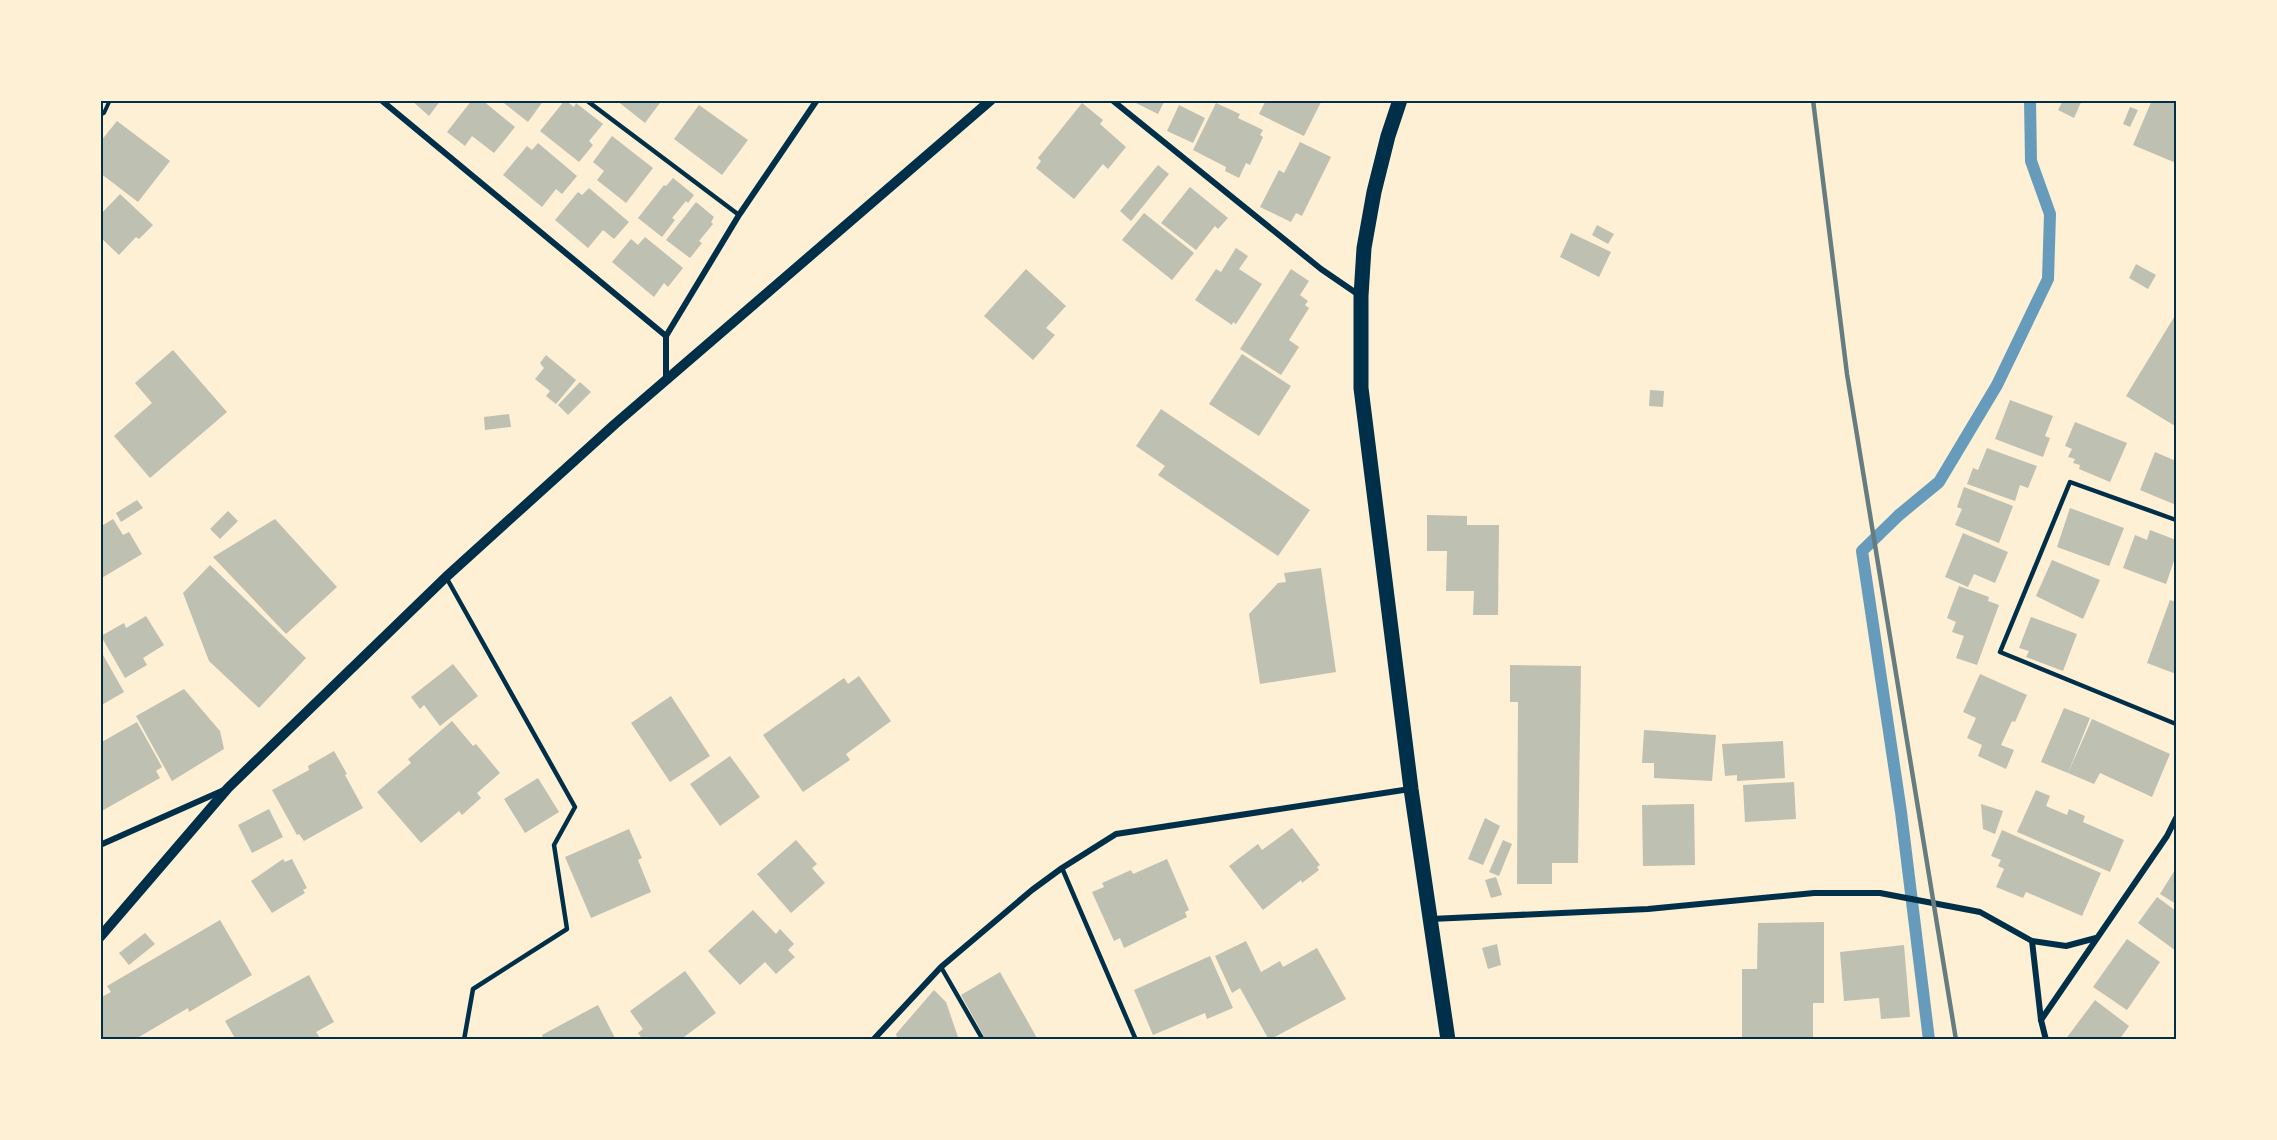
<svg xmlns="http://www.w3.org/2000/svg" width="2277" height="1140" font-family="'IBM Plex Sans',sans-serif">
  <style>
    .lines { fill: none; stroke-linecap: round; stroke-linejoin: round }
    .stream { stroke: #669bbc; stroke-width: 12 }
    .building { fill: #bec0b2 }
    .path { stroke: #003049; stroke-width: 4 }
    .service { stroke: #003049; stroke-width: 4.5 }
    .minor { stroke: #003049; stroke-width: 6 }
    .tertiary { stroke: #003049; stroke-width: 10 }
    .primary { stroke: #003049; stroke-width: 15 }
    .rail { stroke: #657d81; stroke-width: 4.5 }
    .neatline { fill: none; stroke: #003049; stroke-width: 2 }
  </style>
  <rect width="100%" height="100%" fill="#fdf0d5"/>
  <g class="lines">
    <polyline class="stream" points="1929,1040 1901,812 1862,551 1899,515 1939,482 1997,385 2048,279 2050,214 2031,161 2030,100"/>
  </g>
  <g class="building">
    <polygon points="411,100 441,100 429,116"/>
    <polygon points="472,100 482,100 515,127 494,153 472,136 465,146 447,132"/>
    <polygon points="500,100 544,100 528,122"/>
    <polygon points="565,100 574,107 576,103 603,124 589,141 593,145 579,162 540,131"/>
    <polygon points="616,100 662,100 645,123"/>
    <polygon points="1130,100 1165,100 1158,114"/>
    <polygon points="1266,100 1322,100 1304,136 1259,114"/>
    <polygon points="2063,100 2082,100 2074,118 2058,110"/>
    <polygon points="2152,100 2176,100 2176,163 2133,145"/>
    <polygon points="1082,103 1103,120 1100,124 1126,147 1108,169 1103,164 1074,199 1036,168 1041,161 1038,158"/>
    <polygon points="1216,103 1240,114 1238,118 1263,130 1260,135 1263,137 1250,165 1246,163 1239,178 1225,171 1226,167 1193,150"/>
    <polygon points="699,105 748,140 722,175 674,139"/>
    <polygon points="1179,105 1205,118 1193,143 1167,131"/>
    <polygon points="2130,107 2138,110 2130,127 2123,124"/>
    <polygon points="117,121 170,161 138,202 100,173 100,142"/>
    <polygon points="612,136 653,168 626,203 597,180 604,171 593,162"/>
    <polygon points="1300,142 1331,157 1302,216 1296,213 1291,222 1260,207 1279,170 1284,173"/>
    <polygon points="538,143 577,176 562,194 556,189 542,207 503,175 527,146 532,150"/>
    <polygon points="1158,165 1169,174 1131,221 1120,211"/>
    <polygon points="673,178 694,195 688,203 686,201 672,218 675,220 662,237 638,218 664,185 666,186"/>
    <polygon points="1190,187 1228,218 1218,229 1215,226 1196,250 1161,223"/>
    <polygon points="589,188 629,222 614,239 603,230 588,248 555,220 578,192 582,195"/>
    <polygon points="120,194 153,225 139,239 136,237 119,255 100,237 100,215"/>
    <polygon points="696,202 714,217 711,222 713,224 699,241 702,243 690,258 666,240"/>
    <polygon points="1144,213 1194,253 1172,280 1122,240"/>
    <polygon points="1597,225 1614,234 1608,244 1592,235"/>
    <polygon points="1571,233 1611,252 1599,277 1560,257"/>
    <polygon points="645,237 683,268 668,287 664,283 654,297 612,262 631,239 638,245"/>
    <polygon points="1236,248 1248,256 1239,269 1262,284 1236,324 1233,322 1232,325 1195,300 1216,269 1221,272"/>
    <polygon points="2136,264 2156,275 2148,289 2129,278"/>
    <polygon points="1026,269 1066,306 1046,328 1055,335 1033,360 984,316"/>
    <polygon points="1291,269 1309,281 1300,295 1308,301 1305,305 1309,308 1289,340 1299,347 1281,375 1240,349"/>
    <polygon points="2176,314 2176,423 2175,426 2126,396"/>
    <polygon points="173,350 227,412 150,478 114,436 152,403 135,383"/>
    <polygon points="1242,354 1291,386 1259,436 1209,404"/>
    <polygon points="546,355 576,380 556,404 546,396 550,391 535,379 544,368 540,363"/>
    <polygon points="580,382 591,392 568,415 558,405"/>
    <polygon points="1650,390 1664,391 1663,407 1649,406"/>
    <polygon points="2010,400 2053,416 2045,436 2050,438 2043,457 1995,439"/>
    <polygon points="1161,409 1310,510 1278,556 1158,475 1165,466 1136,446"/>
    <polygon points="509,414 511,427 485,430 484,417"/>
    <polygon points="2075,422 2127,443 2110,482 2079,469 2080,465 2073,463 2075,459 2068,457 2072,449 2065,446"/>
    <polygon points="1987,448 2037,466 2028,488 2020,485 2015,501 1967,484 1973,468 1978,470"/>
    <polygon points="2155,452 2176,461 2176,505 2140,490"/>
    <polygon points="1964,487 2013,506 1999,543 1955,525 1962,509 1957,507"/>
    <polygon points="137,500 143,508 121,522 116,513"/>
    <polygon points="2070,508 2124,528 2109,566 2057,547"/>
    <polygon points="228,511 238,521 220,539 210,529"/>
    <polygon points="1427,515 1467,516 1467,525 1499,525 1498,615 1473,615 1474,591 1446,591 1447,551 1427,551"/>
    <polygon points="113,519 123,535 129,532 142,554 100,579 100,527"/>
    <polygon points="275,519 337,587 286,634 213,557"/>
    <polygon points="2150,530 2176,540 2176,555 2166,584 2123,568 2135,535 2147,540"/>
    <polygon points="1963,533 2008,552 1995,583 1974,574 1968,587 1945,577"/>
    <polygon points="2052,560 2100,580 2083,619 2036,596"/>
    <polygon points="210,565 306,658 259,708 209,661 183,593"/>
    <polygon points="1321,568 1336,672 1260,684 1249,614 1278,583 1286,582 1284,573"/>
    <polygon points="1959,586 1989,597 1988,601 1999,605 1977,665 1956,658 1964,636 1952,632 1956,622 1947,618"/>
    <polygon points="2170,600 2176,602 2176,674 2147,663"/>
    <polygon points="146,616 164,645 143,658 147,665 125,678 101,636 124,623 126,628"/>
    <polygon points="2031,617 2077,634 2063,671 2026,657 2029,651 2019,648"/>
    <polygon points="103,655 124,692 100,706 100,656"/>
    <polygon points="453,664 478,696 440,726 424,705 420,709 411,697"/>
    <polygon points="1510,665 1581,666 1578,863 1552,863 1552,884 1517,884 1518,702 1510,702"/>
    <polygon points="1980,674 2027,695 2015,722 2012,721 2001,745 2014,750 2006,769 1978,756 1982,745 1967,738 1976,718 1963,712"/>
    <polygon points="859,676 891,721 846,754 850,760 803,792 763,735 844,678 848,684"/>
    <polygon points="184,689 220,731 224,749 172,781 136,716"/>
    <polygon points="671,696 710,756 670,782 631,723"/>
    <polygon points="2064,708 2090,718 2068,773 2041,762"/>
    <polygon points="2092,719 2170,754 2152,797 2100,773 2094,784 2068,773"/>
    <polygon points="452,721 473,746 476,744 500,773 477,793 481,798 462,815 459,811 421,843 377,792 411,763 408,759"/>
    <polygon points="137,722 162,767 156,771 160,778 100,812 100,743"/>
    <polygon points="1644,730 1716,735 1712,781 1654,778 1654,763 1642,763"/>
    <polygon points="1783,741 1785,778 1737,781 1737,775 1725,776 1722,744"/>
    <polygon points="334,751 347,774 345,775 363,808 304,841 299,834 297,835 272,790 309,770 308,766"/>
    <polygon points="730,756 760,797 720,826 690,784"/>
    <polygon points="538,778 559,812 525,833 504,799"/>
    <polygon points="1794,782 1796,819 1745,822 1743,785"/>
    <polygon points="2036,790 2050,796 2046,806 2067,815 2069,809 2085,816 2083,822 2124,840 2110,872 2017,832"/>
    <polygon points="1694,804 1695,865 1643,866 1642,805"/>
    <polygon points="1981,804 2003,811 1995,834 1983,829"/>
    <polygon points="269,809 283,837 252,853 238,825"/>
    <polygon points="1485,818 1500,826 1483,865 1468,859"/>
    <polygon points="1292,828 1320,865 1317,867 1319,870 1302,883 1301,880 1263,910 1229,866 1258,844 1262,850"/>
    <polygon points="629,829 642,858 638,860 651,892 591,918 565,857"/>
    <polygon points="2002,830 2101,873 2082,916 2026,892 2023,898 1996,887 2004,869 1998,866 2001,860 1991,856"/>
    <polygon points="796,840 817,864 812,868 825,883 791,913 757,874"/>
    <polygon points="1503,840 1512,844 1499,876 1489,872"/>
    <polygon points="283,859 285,862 292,859 307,888 303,890 305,893 272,913 251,881"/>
    <polygon points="1167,859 1189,910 1185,912 1187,917 1124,948 1120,938 1114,941 1092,892 1104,887 1102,883 1131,870 1133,874"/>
    <polygon points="2176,868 2176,904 2160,894"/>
    <polygon points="1496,877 1502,895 1491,898 1485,880"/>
    <polygon points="2157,897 2176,911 2176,951 2138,923"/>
    <polygon points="753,910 776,934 780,929 794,944 788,950 795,957 776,974 765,962 740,985 708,951"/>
    <polygon points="220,920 252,975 189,1012 188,1008 134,1040 100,1040 100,998 111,992 107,986"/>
    <polygon points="1824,922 1824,1003 1813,1003 1813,1040 1742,1040 1742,969 1757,969 1758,923"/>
    <polygon points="145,933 155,944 129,965 119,953"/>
    <polygon points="2127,939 2160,962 2127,1010 2093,987"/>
    <polygon points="1246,941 1261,972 1280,961 1283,967 1317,948 1346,999 1269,1040 1240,988 1232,993 1215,956"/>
    <polygon points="1497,944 1501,965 1488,969 1482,948"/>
    <polygon points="1904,945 1910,1017 1881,1019 1879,998 1844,1001 1840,952"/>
    <polygon points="1210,956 1233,1008 1207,1019 1205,1013 1153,1035 1134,990"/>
    <polygon points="685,971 716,1013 680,1040 643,1040 638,1033 643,1029 630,1011"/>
    <polygon points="1000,972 1038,1040 986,1040 961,995"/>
    <polygon points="309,975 334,1022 316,1032 321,1040 236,1040 225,1021"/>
    <polygon points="934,990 946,1002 959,1040 898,1040 896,1034"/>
    <polygon points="2095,1000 2129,1026 2119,1040 2065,1040"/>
    <polygon points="598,1005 616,1040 544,1040 542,1035"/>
  </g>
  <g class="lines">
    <polyline class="path" points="100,115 104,113 110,100"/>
    <g class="service">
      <polyline points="586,100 739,215"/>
      <polyline points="2176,520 2070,482 2000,652 2176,724"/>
      <polyline points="446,577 575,807 554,845 567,929 473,989 464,1040"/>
      <polyline points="1062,868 1136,1040"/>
      <polyline points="941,967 983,1040"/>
    </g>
    <g class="minor">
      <polyline points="381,100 666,336"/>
      <polyline points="1112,100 1321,269 1359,295"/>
      <polyline points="666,380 666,336 739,215 817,100"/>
      <polyline points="100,845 224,790"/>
      <polyline points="1431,919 1648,909 1814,893 1880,893 1980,912 2032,941 2066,946 2096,938"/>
      <polyline points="2032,941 2041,1020 2046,1040"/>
      <polyline points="2041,1020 2167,836 2176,818"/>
      <polyline points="873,1040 941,967 1032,890 1062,868 1116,834 1410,789"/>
    </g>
    <polyline class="tertiary" points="100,937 228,788 446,577 615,424 991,100"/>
    <polyline class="primary" points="1400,100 1388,136 1374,192 1364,248 1361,296 1361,388 1411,789 1448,1040"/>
    <polyline class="rail" points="1813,100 1847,374 1956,1040"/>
  </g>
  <rect width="2277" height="1140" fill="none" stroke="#fdf0d5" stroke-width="204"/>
  <rect x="102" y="102" width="2073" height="936" class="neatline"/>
</svg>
